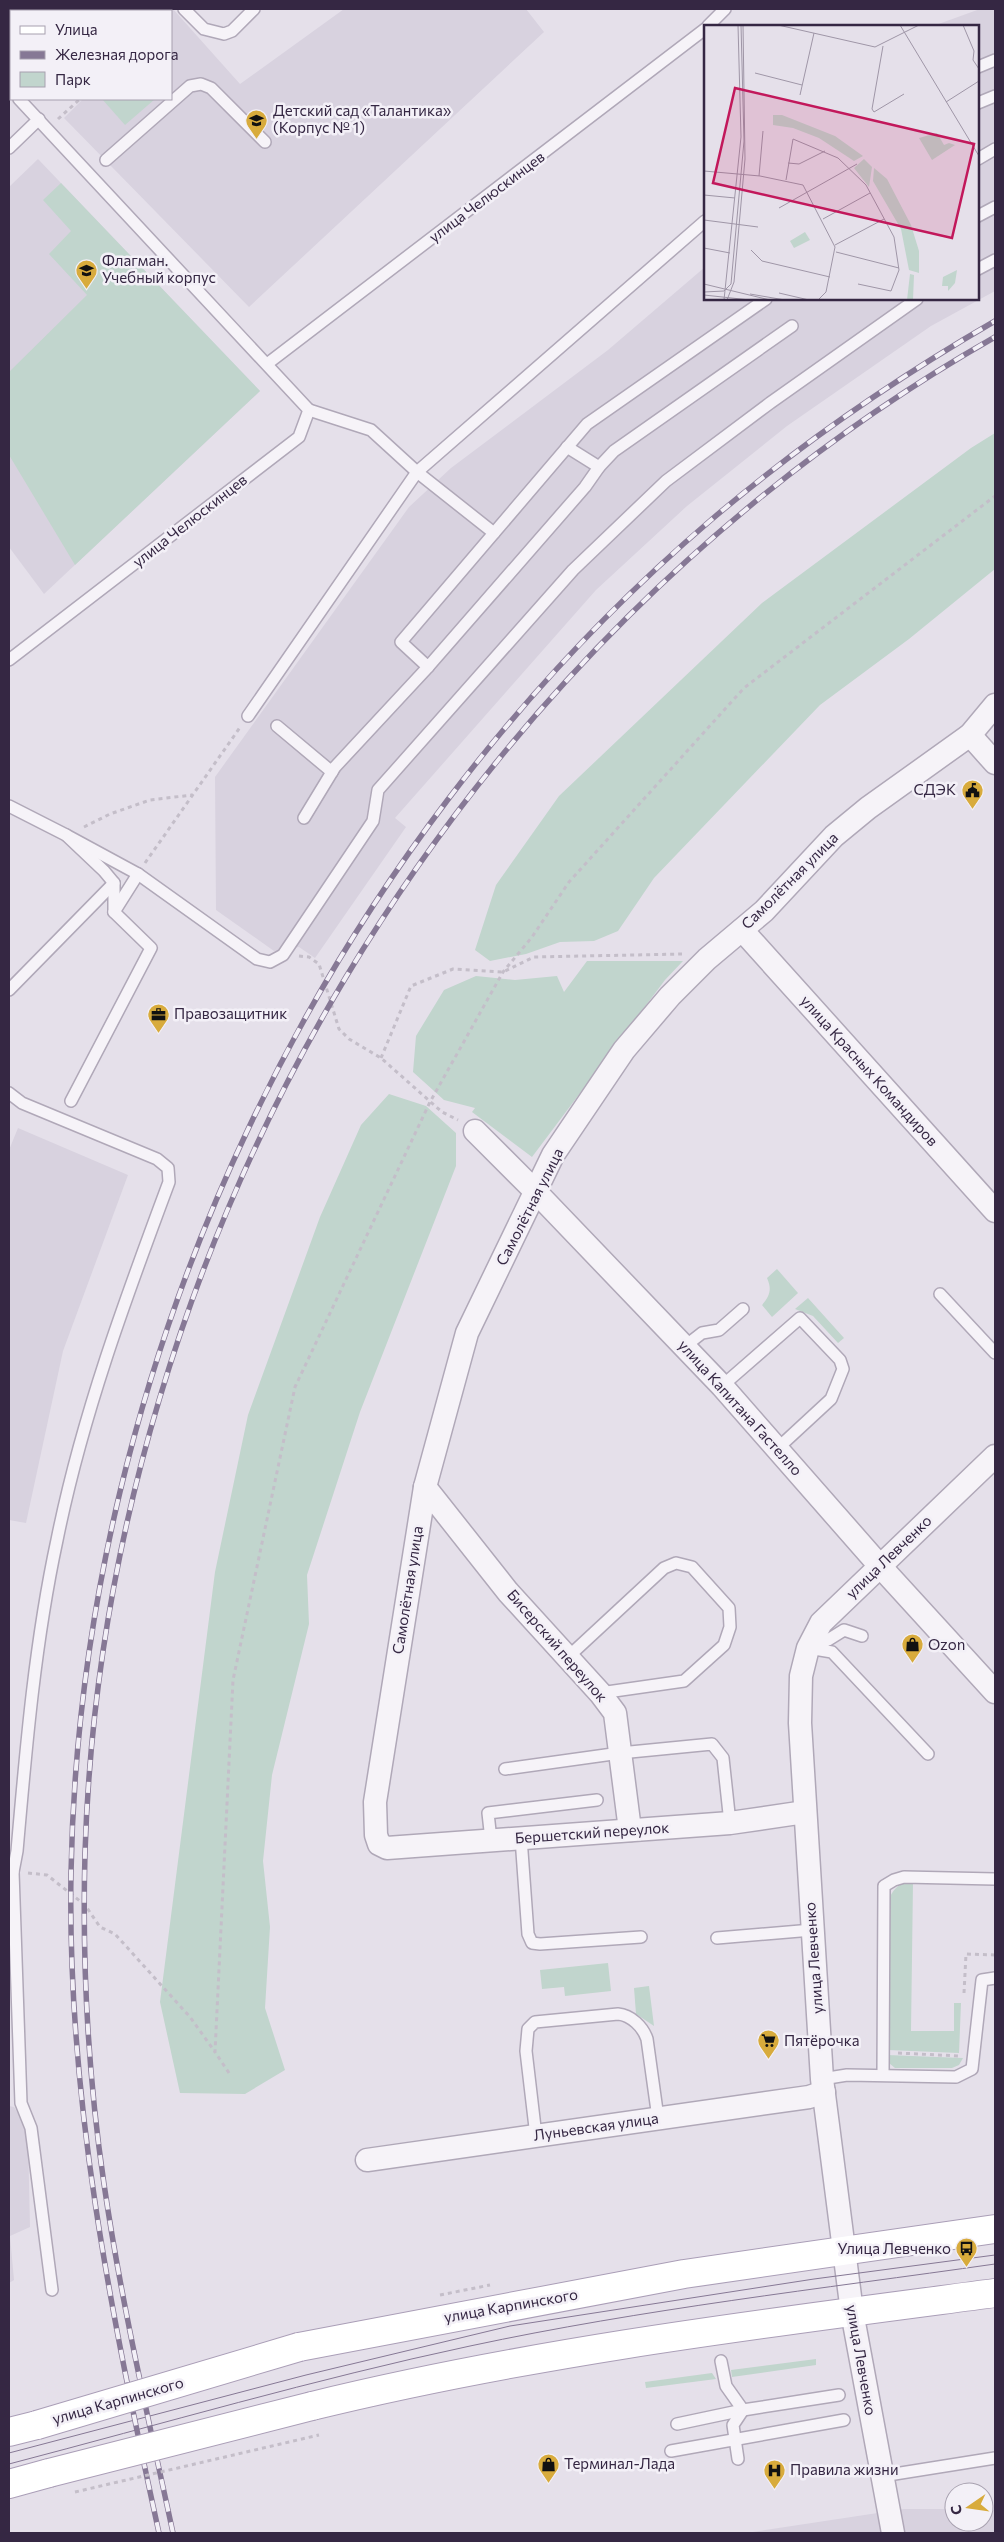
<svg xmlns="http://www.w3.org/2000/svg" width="1004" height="2542" font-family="Commissioner,sans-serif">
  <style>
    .built { fill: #d8d2df }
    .green { fill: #c1d5cd }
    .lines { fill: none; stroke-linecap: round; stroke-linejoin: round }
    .service-casing { stroke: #b0a8b8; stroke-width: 14 }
    .minor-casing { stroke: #b0a8b8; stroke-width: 25 }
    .tertiary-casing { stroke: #b0a8b8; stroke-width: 30 }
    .primary-casing { stroke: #aa9eb7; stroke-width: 30 }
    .path { stroke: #c4bec9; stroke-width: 3; stroke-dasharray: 4 4; stroke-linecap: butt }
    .service { stroke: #f6f3f8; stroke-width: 11 }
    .minor { stroke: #f6f3f8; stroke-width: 22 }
    .tertiary { stroke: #f6f3f8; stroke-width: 28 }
    .primary { stroke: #fff; stroke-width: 28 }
    .tram { stroke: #867895; stroke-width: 1 }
    .rail-casing { stroke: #867895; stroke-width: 5.5 }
    .rail { stroke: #f3f0f7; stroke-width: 4; stroke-dasharray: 11; stroke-linecap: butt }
    .primary-bridge-casing { stroke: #aa9eb7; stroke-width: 30; stroke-linecap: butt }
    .path-bridge { stroke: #c4bec9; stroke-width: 3; stroke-dasharray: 4 4; stroke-linecap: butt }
    .primary-bridge { stroke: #fff; stroke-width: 28 }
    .labels { text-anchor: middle; stroke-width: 5; stroke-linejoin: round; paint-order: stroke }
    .poi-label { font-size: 15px; fill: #352743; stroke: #f3f0f7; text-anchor: start }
    .street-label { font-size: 15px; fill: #352743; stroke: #f3f0f7 }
    .inset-road { fill: none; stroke: #9f96a7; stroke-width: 1 }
    .view { fill: #c2185b; fill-opacity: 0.15; stroke: #c2185b; stroke-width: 2.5 }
    .inset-edge { fill: none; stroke: #352743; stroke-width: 2.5 }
  </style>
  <rect width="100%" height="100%" fill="#e5e0ea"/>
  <g class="built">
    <polygon points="173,9 240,84 344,9 526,9 544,32 249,307 64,118 83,99 171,99 171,11"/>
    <polygon points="980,9 995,9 995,291 931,326 787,426 687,506 596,590 395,818 406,827 315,958 299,947 274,951 216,910 215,777 409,507 451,468 608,350 705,267 705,299 978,299 978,26 933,26"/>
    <polygon points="38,159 260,391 44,594 9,547 9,187"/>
    <polygon points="18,1128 128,1175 63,1351 26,1523 9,1520 9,1150"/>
    <polygon points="9,2106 14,2107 25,2124 28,2138 30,2227 10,2236 14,2280 9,2283"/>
    <polygon points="904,2509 954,2509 954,2522 984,2522 984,2510 995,2510 995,2533 746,2533"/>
  </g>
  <g class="green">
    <polygon points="102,99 155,99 125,125"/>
    <polygon points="61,183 260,391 75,565 9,455 9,372 87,295 49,254 71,231 43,200"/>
    <polygon points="995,433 995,569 909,639 820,705 654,878 618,931 594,941 560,942 526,954 490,961 475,950 496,885 559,796 762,603 971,448"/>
    <polygon points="587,961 683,961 665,980 532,1157 472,1112 475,1108 444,1100 413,1072 416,1036 444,990 476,976 515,980 557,976 564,992"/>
    <polygon points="389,1094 426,1106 456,1133 456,1166 360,1412 307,1575 309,1624 272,1775 263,1861 270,1927 265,2008 285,2070 245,2094 180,2093 160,2002 215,1572 248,1415 320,1217 361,1125"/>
    <path d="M777 1269 798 1293 772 1317 762 1305C770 1296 772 1289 767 1278Z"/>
    <polygon points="808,1298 844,1338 838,1343 813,1316 795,1309"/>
    <path d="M913 1882 911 2031H954V2003H961L959 2053 888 2050 890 1897C895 1886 901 1883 913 1882Z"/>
    <polygon points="608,1963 611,1991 565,1996 564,1987 542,1989 540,1970"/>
    <polygon points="649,1986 654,2026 636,2014 634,1988"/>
    <polygon points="887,2055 963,2058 959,2065 952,2068 895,2068 889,2063"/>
    <polygon points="816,2359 816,2365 732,2377 731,2370"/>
    <polygon points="712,2373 716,2379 646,2388 645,2382"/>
  </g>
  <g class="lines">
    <defs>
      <g id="service">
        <polyline points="184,9 204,29 224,34 232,31 254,9"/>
        <polyline points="708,26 725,9"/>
        <polyline points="978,67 995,60"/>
        <polyline points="9,87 11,90"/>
        <polyline points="978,103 995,96"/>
        <polyline points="9,148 39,119"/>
        <polyline points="978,159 995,149"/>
        <polyline points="106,160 190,86 201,84 211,88 265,142"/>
        <polyline points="978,216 995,207"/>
        <polyline points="978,269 995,260"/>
        <polyline points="267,364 705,29"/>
        <polyline points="309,410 371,430 417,472 494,533 587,424 766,299"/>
        <polyline points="567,447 599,467"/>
        <polyline points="494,533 401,642 428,667 585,487 599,467 614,451 792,326"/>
        <polyline points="9,660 299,437 309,410 19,99"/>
        <polyline points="248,716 417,472 705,221"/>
        <polyline points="277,726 332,772"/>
        <polyline points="9,806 66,835 104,871 114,883 114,912"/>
        <polyline points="304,818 335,767 428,667"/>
        <polyline points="66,835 138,874 257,959 270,962 283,955 373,821 378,790 573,570 666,481 770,403 917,299"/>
        <polyline points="9,990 114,883"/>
        <path d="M9 1093 22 1103 157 1159 168 1168 169 1182C125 1300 82 1416 57 1540 35 1642 26 1747 17 1851L13 1872"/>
        <polyline points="71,1101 151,948 114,912 138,874"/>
        <polyline points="940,1294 995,1353"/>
        <polyline points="684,1347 702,1333 719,1330 743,1309"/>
        <polyline points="722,1386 800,1318 840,1360 843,1369 831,1399 778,1448"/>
        <polyline points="862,1636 844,1630 828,1640 808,1648 832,1652 928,1754"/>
        <polyline points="568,1657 664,1568 676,1563 692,1567 729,1608 730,1627 724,1645 684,1681 600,1693"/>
        <polyline points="505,1769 620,1753 712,1744 723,1758 730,1823"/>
        <polyline points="521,1838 528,1934 532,1943 540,1944 641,1937"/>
        <polyline points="491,1840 488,1813 597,1800"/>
        <polyline points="9,1872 13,1872 21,2103 31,2128 52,2290"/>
        <polyline points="717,1938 812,1930"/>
        <polyline points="883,2075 884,1886 894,1880 904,1877 995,1879"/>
        <polyline points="822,2079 847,2075 956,2077 972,2069 982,1980 995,1978"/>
        <path d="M536 2136 526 2051 528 2029 535 2022 618 2014C631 2015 643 2027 647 2039L658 2118"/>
        <polyline points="721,2361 726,2386 743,2410 733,2425 738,2459"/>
        <polyline points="677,2424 743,2410 839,2395"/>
        <polyline points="671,2451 844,2420"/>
        <polyline points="882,2476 995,2458"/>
      </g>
      <g id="minor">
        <polyline points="970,735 995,763"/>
        <polyline points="742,930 995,1211"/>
        <polyline points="475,1131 536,1192 722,1386 879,1565 995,1692"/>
        <polyline points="425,1487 508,1592 600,1693 615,1713 630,1830"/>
        <polyline points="805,1812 730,1823 387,1848 379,1844 376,1835 375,1802 425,1487 467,1333 553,1155 624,1050 670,996 707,959 764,911 834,836 868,808 970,735 995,705"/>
        <polyline points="367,2160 809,2097 824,2092"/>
        <polyline points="893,2533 852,2312 822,2079 800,1723 801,1676 808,1648 821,1623 995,1456"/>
      </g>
      <polyline id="tertiary" points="21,11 23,9"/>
      <g id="primary">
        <polyline points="299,2347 684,2274 995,2229"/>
        <path d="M312 2406C536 2351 767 2323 995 2293"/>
        <polyline points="9,2432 37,2425"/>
        <polyline points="9,2484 49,2473"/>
      </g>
    </defs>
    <use href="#service" class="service-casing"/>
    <use href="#minor" class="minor-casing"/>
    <use href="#tertiary" class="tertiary-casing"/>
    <use href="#primary" class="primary-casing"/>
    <g class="path">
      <polyline points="93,11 95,9"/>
      <polyline points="58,119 80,99"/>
      <polyline points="84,827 110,814 150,800 192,795"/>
      <polyline points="145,863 241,726"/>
      <polyline points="299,956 309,957 319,964 339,1029 349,1039 381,1058 442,1112 458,1120"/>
      <polyline points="381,1058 411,986 453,969 503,972 534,957 682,954"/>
      <polyline points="28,1873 47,1875 85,1905 100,1927 115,1934 190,2017 215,2052"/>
      <polyline points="964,1993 966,1954 995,1955"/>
      <polyline points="898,2053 959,2056"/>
      <polyline points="229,2073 215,2052 233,1680 295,1387 430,1102 503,972 532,937 569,882 744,688 995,496"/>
      <polyline points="440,2295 490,2285"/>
    </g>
    <use href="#service" class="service"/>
    <use href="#minor" class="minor"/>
    <use href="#tertiary" class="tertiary"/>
    <use href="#primary" class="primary"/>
    <g class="tram">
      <polyline points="9,2453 306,2375 510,2326 814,2279 995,2255"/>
      <path d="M9 2464C162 2424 315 2379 470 2346 643 2309 820 2289 995 2264"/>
    </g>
    <defs>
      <g id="rail">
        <path d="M159 2533C111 2313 67 2100 71 1873 80 1360 321 853 711 520 799 445 895 379 995 321"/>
        <path d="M173 2533C148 2417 121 2301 104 2184 88 2075 82 1963 85 1853 104 1235 457 643 995 337"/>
      </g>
    </defs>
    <use href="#rail" class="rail-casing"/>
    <use href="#rail" class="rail"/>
    <defs>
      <g id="primary-bridge">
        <polyline points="37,2425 299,2347"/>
        <polyline points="49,2473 312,2406"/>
      </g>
    </defs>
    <use href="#primary-bridge" class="primary-bridge-casing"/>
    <polyline class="path-bridge" points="75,2492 319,2435"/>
    <use href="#primary-bridge" class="primary-bridge"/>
  </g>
  <defs>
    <symbol id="school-pin" viewBox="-11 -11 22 30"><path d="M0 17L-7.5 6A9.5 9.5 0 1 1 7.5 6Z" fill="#d8ab3c" stroke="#f3f0f7"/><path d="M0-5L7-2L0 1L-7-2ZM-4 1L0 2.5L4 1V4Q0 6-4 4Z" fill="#111"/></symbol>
    <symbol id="civic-pin" viewBox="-11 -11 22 30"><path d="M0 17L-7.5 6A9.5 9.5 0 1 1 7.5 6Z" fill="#d8ab3c" stroke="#f3f0f7"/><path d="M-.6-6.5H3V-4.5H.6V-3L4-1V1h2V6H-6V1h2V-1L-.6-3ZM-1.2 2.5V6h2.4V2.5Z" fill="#111"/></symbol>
    <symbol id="office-pin" viewBox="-11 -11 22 30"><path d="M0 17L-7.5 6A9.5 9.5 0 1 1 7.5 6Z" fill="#d8ab3c" stroke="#f3f0f7"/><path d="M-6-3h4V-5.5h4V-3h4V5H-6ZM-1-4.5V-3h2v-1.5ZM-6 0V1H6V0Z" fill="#111"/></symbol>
    <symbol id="shop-pin" viewBox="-11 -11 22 30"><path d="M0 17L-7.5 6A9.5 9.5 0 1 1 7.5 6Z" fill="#d8ab3c" stroke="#f3f0f7"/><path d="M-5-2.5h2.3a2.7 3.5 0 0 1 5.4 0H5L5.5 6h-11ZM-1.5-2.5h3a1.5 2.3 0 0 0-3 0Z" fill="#111"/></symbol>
    <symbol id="supermarket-pin" viewBox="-11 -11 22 30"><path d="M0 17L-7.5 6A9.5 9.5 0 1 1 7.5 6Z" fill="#d8ab3c" stroke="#f3f0f7"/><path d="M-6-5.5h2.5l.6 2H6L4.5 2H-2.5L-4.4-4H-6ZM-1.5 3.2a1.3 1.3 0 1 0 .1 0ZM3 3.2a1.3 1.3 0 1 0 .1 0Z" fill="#111"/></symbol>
    <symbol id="bus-pin" viewBox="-11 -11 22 30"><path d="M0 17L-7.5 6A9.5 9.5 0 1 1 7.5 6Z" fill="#d8ab3c" stroke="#f3f0f7"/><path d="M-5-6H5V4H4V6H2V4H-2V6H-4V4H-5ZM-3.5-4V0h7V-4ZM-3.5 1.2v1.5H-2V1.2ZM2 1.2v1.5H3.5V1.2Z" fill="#111"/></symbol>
    <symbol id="hospital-pin" viewBox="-11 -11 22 30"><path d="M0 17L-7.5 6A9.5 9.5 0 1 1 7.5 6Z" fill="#d8ab3c" stroke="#f3f0f7"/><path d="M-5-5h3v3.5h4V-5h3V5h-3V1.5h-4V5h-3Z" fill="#111"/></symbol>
  </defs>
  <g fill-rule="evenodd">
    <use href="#school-pin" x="244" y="108" width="25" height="34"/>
    <use href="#school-pin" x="74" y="258" width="25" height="34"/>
    <use href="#civic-pin" x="960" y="778" width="25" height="34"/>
    <use href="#office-pin" x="146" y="1002" width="25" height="34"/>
    <use href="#shop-pin" x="900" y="1632" width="25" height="34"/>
    <use href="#supermarket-pin" x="756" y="2028" width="25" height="34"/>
    <use href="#bus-pin" x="954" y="2236" width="25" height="34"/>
    <use href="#shop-pin" x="536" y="2452" width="25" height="34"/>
    <use href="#hospital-pin" x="762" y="2458" width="25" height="34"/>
  </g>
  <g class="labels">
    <g class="poi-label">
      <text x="273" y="116">Детский сад «Талантика»<tspan x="273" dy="17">(Корпус № 1)</tspan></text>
      <text x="102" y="266">Флагман.<tspan x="102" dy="17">Учебный корпус</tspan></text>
      <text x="956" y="795" text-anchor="end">СДЭК</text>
      <text x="174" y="1019">Правозащитник</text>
      <text x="928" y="1650">Ozon</text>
      <text x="784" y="2046">Пятёрочка</text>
      <text x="951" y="2254" text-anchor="end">Улица Левченко</text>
      <text x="564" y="2469">Терминал-Лада</text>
      <text x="790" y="2475">Правила жизни</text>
    </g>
    <g class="street-label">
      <text transform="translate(487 197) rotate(-37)" y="5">улица Челюскинцев</text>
      <text transform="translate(190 521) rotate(-38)" y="5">улица Челюскинцев</text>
      <text transform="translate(790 881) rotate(-45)" y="5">Самолётная улица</text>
      <text transform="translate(869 1071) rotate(48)" y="5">улица Красных Командиров</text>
      <text transform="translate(530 1207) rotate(-63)" y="5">Самолётная улица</text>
      <text transform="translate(740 1408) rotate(48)" y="5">улица Капитана Гастелло</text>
      <text transform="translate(889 1557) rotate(-44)" y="5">улица Левченко</text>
      <text transform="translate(408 1590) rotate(-81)" y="5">Самолётная улица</text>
      <text transform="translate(557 1646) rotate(49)" y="5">Бисерский переулок</text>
      <text transform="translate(592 1833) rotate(-4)" y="5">Бершетский переулок</text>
      <text transform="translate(814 1958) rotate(-94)" y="5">улица Левченко</text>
      <text transform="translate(596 2127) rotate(-8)" y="5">Луньевская улица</text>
      <text transform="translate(511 2306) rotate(-10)" y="5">улица Карпинского</text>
      <text transform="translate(861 2360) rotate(80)" y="5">улица Левченко</text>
      <text transform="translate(118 2401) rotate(-16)" y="5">улица Карпинского</text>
    </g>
  </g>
  <g transform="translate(704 25)">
    <rect width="275" height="275" fill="#e5e0ea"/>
    <path d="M69 90H78L131 111 159 131 150 136 115 113 89 103 69 100ZM233 108 240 120 245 118 251 120 228 135 215 113ZM160 134 168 142 165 162 150 143ZM170 143 183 154 207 200 215 226V248L205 245 197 204 169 156ZM101 207 106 215 90 223 86 216ZM253 245 251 258 244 266V261H238L239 252ZM206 249 210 250 209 275H203Z" fill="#c1d5cd"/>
    <path class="inset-road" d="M74 0 171 22 215 0M196 0 275 131M259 0 270 26 269 35 275 44M179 21 168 84 170 87 200 69M51 48 98 60M96 70 110 8M242 77 275 56M84 138 95 139 121 126M0 146 56 151 99 160 131 222 122 267 114 275M55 151 59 106M82 155 89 114 134 133 162 160 190 212 195 245 187 266 154 259M0 170 31 173M75 183 153 139M119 194 166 168M0 195 54 202M131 220 180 194M0 223 26 228M47 225 58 236 126 252M132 227 195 243M0 259 66 275M0 267 20 266 27 259 40 116 37 0M75 268 105 275M46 269 81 275M0 270 46 275M20 275 37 112 34 0M23 275 30 257 41 134 39 0"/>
    <path class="view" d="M31 63 270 119 248 213 9 158Z"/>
    <rect width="275" height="275" class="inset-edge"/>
  </g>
  <rect width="1004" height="2542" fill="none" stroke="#352743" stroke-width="20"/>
  <rect x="10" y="10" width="162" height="90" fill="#f3f0f7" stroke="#a7a0af"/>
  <rect x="20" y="26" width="25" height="8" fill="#ffffff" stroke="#a7a0af"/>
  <text x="55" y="35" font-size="15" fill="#352743">Улица</text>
  <rect x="20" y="51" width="25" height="8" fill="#867895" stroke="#a7a0af"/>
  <text x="55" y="60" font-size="15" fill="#352743">Железная дорога</text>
  <rect x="20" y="72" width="25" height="15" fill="#c1d5cd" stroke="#a7a0af"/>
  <text x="55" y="85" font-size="15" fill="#352743">Парк</text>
  <g transform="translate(969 2507) rotate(257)"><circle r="24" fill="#f3f0f7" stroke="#a7a0af"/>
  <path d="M0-4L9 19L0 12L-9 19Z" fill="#d8ab3c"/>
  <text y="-8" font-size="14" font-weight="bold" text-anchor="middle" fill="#352743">С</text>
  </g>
</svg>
